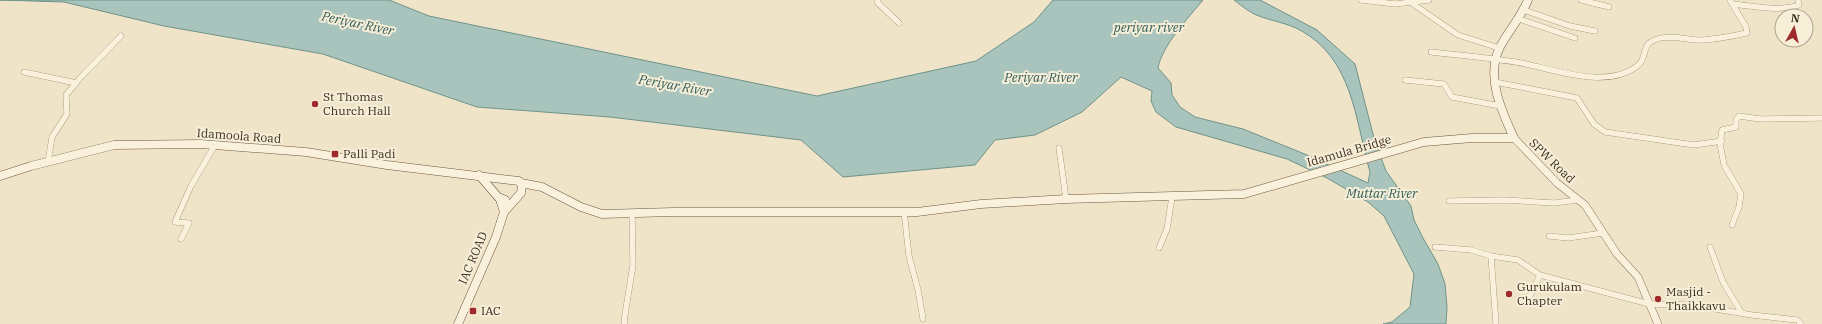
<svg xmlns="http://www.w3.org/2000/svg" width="1822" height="324" font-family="'IBM Plex Serif',serif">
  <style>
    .water { fill: #a9c4bc; stroke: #6f938a }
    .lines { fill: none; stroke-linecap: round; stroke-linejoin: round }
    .minor-casing { stroke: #8d765c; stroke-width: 6 }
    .tertiary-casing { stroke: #8d765c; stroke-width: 8 }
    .secondary-casing { stroke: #6f573f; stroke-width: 9 }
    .minor { stroke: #faf1dc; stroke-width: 5.5 }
    .tertiary { stroke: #faf1dc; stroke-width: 7 }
    .secondary { stroke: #faf1dc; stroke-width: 8 }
    .poi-dot { fill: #9e2a2b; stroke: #f7eed8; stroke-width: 1.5 }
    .labels { text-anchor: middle; stroke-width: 4; stroke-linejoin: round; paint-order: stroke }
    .poi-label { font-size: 12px; fill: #3d2e20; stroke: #f7eed8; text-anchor: start }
    .street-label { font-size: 12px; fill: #3d2e20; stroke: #f7eed8 }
    .water-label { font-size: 13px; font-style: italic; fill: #2f5d5a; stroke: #f7eed8 }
  </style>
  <rect width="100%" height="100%" fill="#f0e4c8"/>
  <path class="water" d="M0 0H389L429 16 817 96 976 61 1034 22 1053 0H1203C1188 18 1162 46 1158 68L1171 83 1172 95 1180 107 1195 117 1243 129 1307 155 1368 183 1370 172C1355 119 1353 59 1300 30 1287 23 1272 21 1259 16 1250 13 1242 6 1234 0H1260L1317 30 1355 64 1375 142 1386 171 1411 206 1414 220 1423 238 1438 264 1445 284 1447 307 1446 324H1383L1392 322 1410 307 1414 274 1384 216 1368 202 1327 178 1287 159 1176 127 1156 112 1151 101 1152 91 1121 77 1082 112 1035 135 995 140 975 165 843 177 801 140 610 117 477 107 323 54 164 26 64 2Z"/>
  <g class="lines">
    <defs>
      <g id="minor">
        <polyline points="878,0 877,2 899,23"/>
        <polyline points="1361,0 1395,4 1429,0"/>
        <polyline points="1581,0 1609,7"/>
        <polyline points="1413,4 1458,35 1499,48"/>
        <path d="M1733 4C1754 6 1778 12 1799 5L1798 0"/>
        <polyline points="1524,10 1570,26 1595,31"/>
        <polyline points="1519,19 1575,38"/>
        <path d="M1431 52C1460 55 1488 58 1516 62 1551 68 1604 90 1636 67 1645 61 1643 52 1648 44 1663 31 1686 41 1703 40 1718 39 1733 36 1747 33L1746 27 1730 0"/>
        <polyline points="24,72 76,83"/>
        <polyline points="1405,80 1444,84 1452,97 1500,106"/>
        <polyline points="1495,82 1577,98 1594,124 1605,132 1694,145 1722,141"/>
        <polyline points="1059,148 1066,199"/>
        <polyline points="48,162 52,137 67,114 66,95 81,77 121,36"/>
        <polyline points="1449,201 1504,200 1554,203 1578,200"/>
        <polyline points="904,211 909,256 918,290 923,319"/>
        <polyline points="1732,225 1739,207 1741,194 1724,165 1720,144 1722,130 1736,127 1736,120 1739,116 1760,119 1822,118"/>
        <polyline points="1549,236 1568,238 1603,233"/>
        <polyline points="181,239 189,223 175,222 191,186 215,145"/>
        <polyline points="1435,247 1471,250 1491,256 1518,260 1540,275 1649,304 1691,305 1752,315 1797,320 1801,324"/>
        <polyline points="1710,247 1723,282 1741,312"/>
        <polyline points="1159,248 1167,229 1172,197"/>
        <polyline points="1491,256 1496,324"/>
        <polyline points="1529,298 1540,275"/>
        <polyline points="625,324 624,321 633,265 632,213"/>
      </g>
      <polyline id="tertiary" points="1514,138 1557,183 1585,205 1617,254 1638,277 1658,324"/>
      <g id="secondary">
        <polyline points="479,175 498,197 505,200"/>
        <polyline points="0,176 31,166 114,145 201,144 306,152 387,165 519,181 522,185 521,193 504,212"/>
        <path d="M521 183 542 187 581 207 602 214 673 212H917L981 204 1066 199 1244 194 1424 142 1472 138H1514C1502 112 1485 76 1500 47 1509 30 1520 19 1528 0"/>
        <polyline points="458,324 496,237 504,212 500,199"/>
      </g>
    </defs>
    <use href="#minor" class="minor-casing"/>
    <use href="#tertiary" class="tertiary-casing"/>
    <use href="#secondary" class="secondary-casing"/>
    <use href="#minor" class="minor"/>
    <use href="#tertiary" class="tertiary"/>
    <use href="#secondary" class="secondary"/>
  </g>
  <g class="poi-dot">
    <circle cx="315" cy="104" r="4"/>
    <rect x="331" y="150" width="8" height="8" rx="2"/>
    <circle cx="1509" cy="294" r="4"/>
    <circle cx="1658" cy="299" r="4"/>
    <rect x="469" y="307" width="8" height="8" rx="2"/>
  </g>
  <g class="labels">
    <g class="poi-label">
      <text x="323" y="101">St Thomas<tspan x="323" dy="14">Church Hall</tspan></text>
      <text x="343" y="158">Palli Padi</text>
      <text x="1517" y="291">Gurukulam<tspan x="1517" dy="14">Chapter</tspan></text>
      <text x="1666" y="296">Masjid -<tspan x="1666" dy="14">Thaikkavu</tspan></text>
      <text x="481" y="315">IAC</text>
    </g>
    <g class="street-label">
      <text transform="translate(239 136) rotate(4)" y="4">Idamoola Road</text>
      <text transform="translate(1349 151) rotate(-16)" y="4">Idamula Bridge</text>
      <text transform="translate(1552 161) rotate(44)" y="4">SPW Road</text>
      <text transform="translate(473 258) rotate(-67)" y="4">IAC ROAD</text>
    </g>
    <g class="water-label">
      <text transform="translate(358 23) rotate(12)" y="5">Periyar River</text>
      <text x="1149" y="32">periyar river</text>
      <text x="1041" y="82">Periyar River</text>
      <text transform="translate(675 85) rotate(10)" y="5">Periyar River</text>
      <text x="1382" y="198">Muttar River</text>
    </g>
  </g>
  <g transform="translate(1794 28) rotate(8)"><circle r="19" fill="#f7eed8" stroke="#ada18e"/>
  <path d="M0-3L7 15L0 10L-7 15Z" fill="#9e2a2b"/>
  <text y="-6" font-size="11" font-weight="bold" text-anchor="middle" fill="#3d2e20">N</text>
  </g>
</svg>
